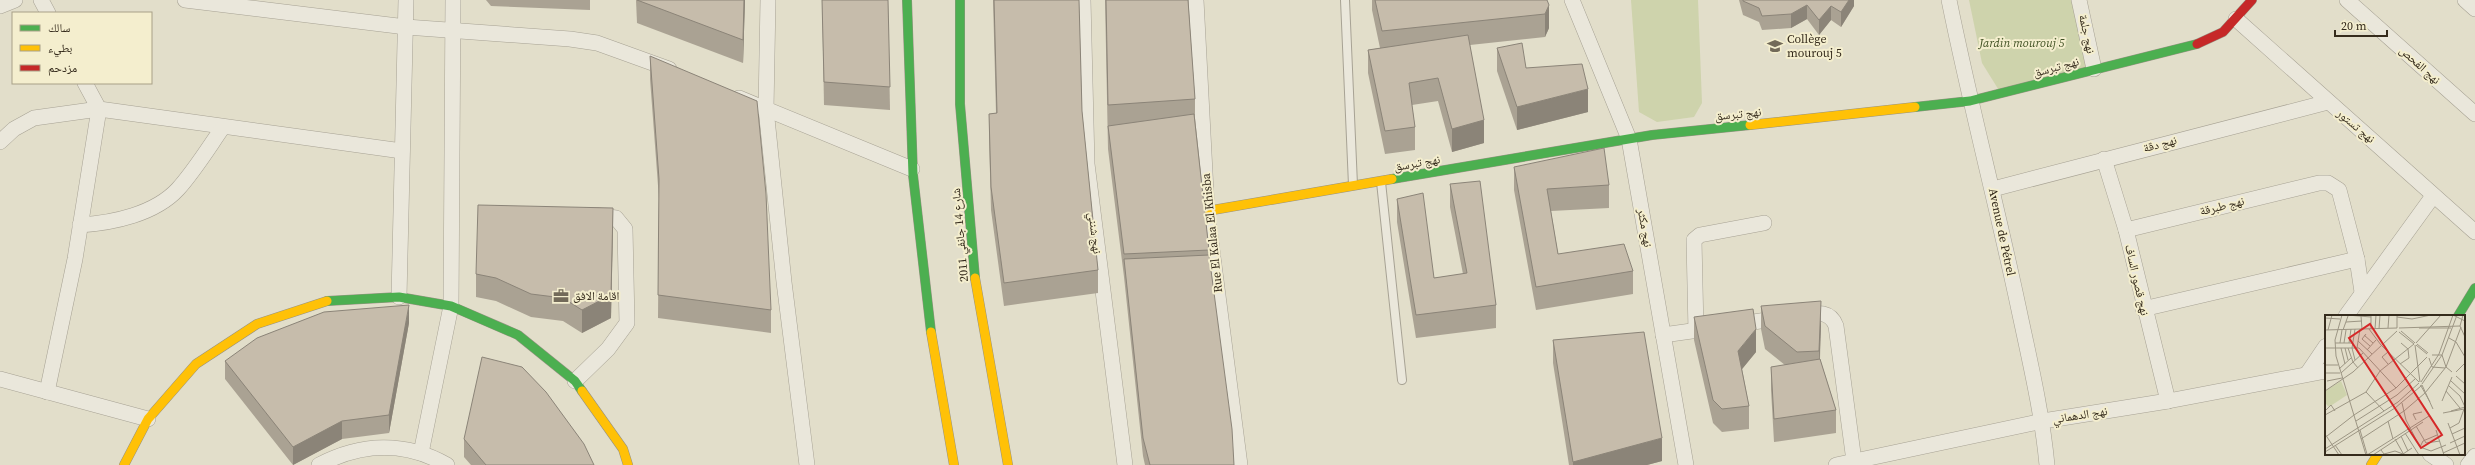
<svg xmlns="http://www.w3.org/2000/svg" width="2475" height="465" font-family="'Source Serif 4','Noto Naskh Arabic',serif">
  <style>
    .green { fill: #ced3ac }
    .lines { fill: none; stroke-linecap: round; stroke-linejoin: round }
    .lane-casing { stroke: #a7a294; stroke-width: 10 }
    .street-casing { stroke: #a7a294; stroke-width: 16 }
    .fast-casing { stroke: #979283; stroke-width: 10 }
    .slow-casing { stroke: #979283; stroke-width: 10 }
    .jam-casing { stroke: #979283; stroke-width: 10 }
    .lane { stroke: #eae7db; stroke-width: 8 }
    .street { stroke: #eae7db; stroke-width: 15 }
    .fast { stroke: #4caf50; stroke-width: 9 }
    .slow { stroke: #ffc107; stroke-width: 9 }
    .jam { stroke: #c62828; stroke-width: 9 }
    .wall { fill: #aaa293 }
    .shaded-wall { fill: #8b8478 }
    .building { fill: #c6bcab; stroke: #8b8478 }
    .labels { text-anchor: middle; stroke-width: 4; stroke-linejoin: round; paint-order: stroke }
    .street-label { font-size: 12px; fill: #352b1c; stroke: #f4eece }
    .poi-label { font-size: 12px; fill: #352b1c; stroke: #f4eece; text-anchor: start }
    .park-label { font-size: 12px; font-style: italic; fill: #405123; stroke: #f4eece }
    .inset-road { fill: none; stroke: #9d9684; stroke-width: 1 }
    .view { fill: #d62828; fill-opacity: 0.15; stroke: #d62828; stroke-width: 2 }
    .inset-edge { fill: none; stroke: #352b1c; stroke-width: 2 }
  </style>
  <rect width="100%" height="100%" fill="#e2deca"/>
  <g class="green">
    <polygon points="1631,0 1698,0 1702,103 1694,117 1657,122 1639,112"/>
    <polygon points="1969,0 2076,0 2087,69 2000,92 1982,63"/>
  </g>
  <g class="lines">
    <defs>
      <g id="lane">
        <polyline points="1345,0 1353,185"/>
        <polyline points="1381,182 1402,380"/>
      </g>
      <g id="street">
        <polyline points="41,0 48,13"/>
        <polyline points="185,0 406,27 570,39 597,43 669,69"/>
        <polyline points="768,0 766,109 784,282 807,465"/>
        <polyline points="1083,0 1087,164 1125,465"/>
        <polyline points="1196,0 1207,211 1240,465"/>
        <polyline points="1572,0 1629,139 1686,465"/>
        <path d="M1949 0C1970 104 1997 206 2019 310 2030 362 2042 412 2047 465"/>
        <polyline points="2079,0 2094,69"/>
        <polyline points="2347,0 2475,114"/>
        <polyline points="2465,0 2475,9"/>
        <polyline points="0,6 15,0"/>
        <polyline points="2236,19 2475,232"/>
        <polyline points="739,98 912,169"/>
        <polyline points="0,142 14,129 34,118 99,109 402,151"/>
        <polyline points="2104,159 2126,230 2168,401"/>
        <polyline points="1993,189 2328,102"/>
        <path d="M80 225C113 223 155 214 178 189 195 170 209 147 223 127"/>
        <polyline points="2126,230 2319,183 2328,183 2339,190 2357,259 2362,292"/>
        <polyline points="399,297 406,0"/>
        <polyline points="2143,309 2357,259"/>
        <path d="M1802 315C1816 313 1830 310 1836 326L1854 461"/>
        <polyline points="2346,316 2433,196"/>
        <polyline points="1734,325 1780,318"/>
        <polyline points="1696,331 1694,240 1700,235 1764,223"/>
        <polyline points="1663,335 1713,328"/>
        <polyline points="2307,374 2326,346"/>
        <polyline points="0,379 148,419"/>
        <polyline points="575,381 608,349 627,323 625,229 616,218 594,215"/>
        <polyline points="47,392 75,259 99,109 85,83"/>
        <polyline points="421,453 451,306 453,0"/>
        <polyline points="2430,454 2446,465"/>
        <path d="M319 465C361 443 405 441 447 465"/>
        <polyline points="1836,465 2043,421 2168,401 2326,371"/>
        <polyline points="2468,465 2475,456"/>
      </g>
      <g id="fast">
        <polyline points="907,0 913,175 931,332"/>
        <polyline points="960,0 960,104 975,278"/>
        <polyline points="1915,107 1970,101 2197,44"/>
        <polyline points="1392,179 1652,135 1750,125"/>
        <polyline points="327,301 399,297 451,306 518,335 575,381 582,391"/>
        <polyline points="2458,316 2475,288"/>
      </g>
      <g id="slow">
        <polyline points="1750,125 1915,107"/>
        <polyline points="1207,211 1392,179"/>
        <polyline points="975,278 1008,465"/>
        <polyline points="931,332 954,465"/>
        <polyline points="582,391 623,449 628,465"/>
        <polyline points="124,465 148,419 196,364 257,324 327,301"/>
        <polyline points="2371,465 2378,454"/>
      </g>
      <polyline id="jam" points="2197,44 2223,32 2252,0"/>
    </defs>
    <use href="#lane" class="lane-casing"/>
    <use href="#street" class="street-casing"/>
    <use href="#fast" class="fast-casing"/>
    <use href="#slow" class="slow-casing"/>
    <use href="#jam" class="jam-casing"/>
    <use href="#lane" class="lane"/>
    <use href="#street" class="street"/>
    <use href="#fast" class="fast"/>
    <use href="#slow" class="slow"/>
    <use href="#jam" class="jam"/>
  </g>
  <g class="wall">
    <polygon points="486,0 590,0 590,10 491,6"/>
    <polygon points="636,0 745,0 743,63 637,23"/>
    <polygon points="822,0 888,0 890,110 824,105"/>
    <polygon points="993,0 1079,0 1082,111 1098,270 1098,293 1004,306 991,210 989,137 989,114 996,113"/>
    <polygon points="1105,0 1188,0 1195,99 1195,118 1209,250 1209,255 1234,465 1145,465 1143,456 1124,277 1108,149"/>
    <polygon points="1372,0 1547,0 1549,28 1545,37 1470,45 1484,143 1452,152 1438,101 1412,105 1415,127 1415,150 1385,154 1368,73 1368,50 1380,48 1372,10"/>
    <polygon points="1739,0 1854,0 1854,6 1841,27 1831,20 1819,35 1807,19 1791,28 1762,30 1759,22 1743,15"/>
    <polygon points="1497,48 1526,68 1588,112 1517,130 1497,71"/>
    <polygon points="650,56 771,310 771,333 658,318 659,199 650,79"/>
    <polygon points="1514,167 1609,185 1609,208 1551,211 1558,254 1633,271 1633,294 1536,310 1514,190"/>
    <polygon points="1450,184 1496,305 1496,328 1416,338 1397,222 1397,199 1434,278 1463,274 1450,207"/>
    <polygon points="613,231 611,318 582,333 563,321 531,317 496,301 476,297 476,274"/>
    <polygon points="1761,306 1821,324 1820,359 1836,410 1836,433 1774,442 1771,390 1771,367 1785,365 1765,349 1761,329"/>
    <polygon points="1694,317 1756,352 1742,369 1749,406 1749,429 1722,432 1713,423 1694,340"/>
    <polygon points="409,323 389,433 342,439 293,465 225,379 225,361"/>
    <polygon points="1553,340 1662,461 1647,465 1569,465 1553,363"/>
    <polygon points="464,439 594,465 471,465 464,457"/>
  </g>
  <g class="shaded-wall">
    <polygon points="744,0 745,0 743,63 743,40"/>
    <polygon points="1849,0 1854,0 1854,6 1841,27 1841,12"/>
    <polygon points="1549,5 1549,28 1545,37 1545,14"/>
    <polygon points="1807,5 1807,19 1791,28 1791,14"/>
    <polygon points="1831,6 1831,20 1819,35 1819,20"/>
    <polygon points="1588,89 1588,112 1517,130 1517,107"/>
    <polygon points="1484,120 1484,143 1452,152 1452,129"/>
    <polygon points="613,208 611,318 582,333 582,310"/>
    <polygon points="1821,301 1821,324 1819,374 1819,351"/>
    <polygon points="409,305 409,323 389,433 389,415"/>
    <polygon points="1756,329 1756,352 1738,374 1738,351"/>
    <polygon points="342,421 342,439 293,465 293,447"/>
    <polygon points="1662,438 1662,461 1647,465 1573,465 1573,462"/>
  </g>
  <g class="building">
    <polygon points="637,0 744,0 743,40"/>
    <polygon points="822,0 888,0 890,87 824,82"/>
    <polygon points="994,0 1079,0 1082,111 1098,270 1004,283 991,187 989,114 997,113"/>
    <polygon points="1106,0 1188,0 1195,99 1108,105"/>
    <polygon points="1375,0 1547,0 1549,5 1545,14 1382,31"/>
    <polygon points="1743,0 1849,0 1841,12 1831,6 1819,20 1807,5 1791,14 1762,16 1759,8 1743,1"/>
    <polygon points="1468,35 1484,120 1452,129 1438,78 1409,83 1415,127 1385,131 1368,50"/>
    <polygon points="1522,43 1526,68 1582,64 1588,89 1517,107 1497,48"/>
    <polygon points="650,56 757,101 766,194 771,310 658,295 659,179"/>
    <polygon points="1194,114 1209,250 1124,254 1108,126"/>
    <polygon points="1604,148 1609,185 1547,189 1558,254 1624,244 1633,271 1536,287 1514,167"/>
    <polygon points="1480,181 1496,305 1416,315 1397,199 1423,193 1434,278 1467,273 1450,184"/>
    <polygon points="478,205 613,208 611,295 582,310 563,298 531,294 496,278 476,274"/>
    <polygon points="1209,255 1232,429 1234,465 1150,465 1143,438 1124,259"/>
    <polygon points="1821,301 1819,351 1797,352 1765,326 1761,306"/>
    <polygon points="409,305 389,415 342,421 293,447 225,361 257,338 324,312"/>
    <polygon points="1753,309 1756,329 1738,351 1749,406 1722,409 1713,400 1694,317"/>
    <polygon points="1644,332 1662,438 1573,462 1553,340"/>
    <polygon points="482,357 522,367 546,392 584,444 594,465 486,465 464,439"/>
    <polygon points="1820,359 1836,410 1774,419 1771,367"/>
  </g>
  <defs>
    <symbol id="school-bare" viewBox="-9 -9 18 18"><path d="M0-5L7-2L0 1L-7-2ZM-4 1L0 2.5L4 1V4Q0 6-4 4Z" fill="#726a59" stroke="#f4eece" stroke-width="2.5" paint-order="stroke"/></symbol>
    <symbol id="office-bare" viewBox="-9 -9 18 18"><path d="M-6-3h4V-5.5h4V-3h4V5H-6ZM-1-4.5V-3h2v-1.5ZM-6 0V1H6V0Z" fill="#726a59" stroke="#f4eece" stroke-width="2.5" paint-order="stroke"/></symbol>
  </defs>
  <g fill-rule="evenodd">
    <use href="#school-bare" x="1764" y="35" width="22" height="22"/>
    <use href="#office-bare" x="550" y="285" width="22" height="22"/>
  </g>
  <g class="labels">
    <g class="street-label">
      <text transform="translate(2087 34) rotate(78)" y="4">نهج جلمة</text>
      <text transform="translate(2420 65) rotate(42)" y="4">نهج الفحص</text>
      <text transform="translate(2056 67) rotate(-15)" y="4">نهج تبرسق</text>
      <text transform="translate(1738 114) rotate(-6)" y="4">نهج تبرسق</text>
      <text transform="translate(2356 126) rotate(40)" y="4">نهج تستور</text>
      <text transform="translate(2160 144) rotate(-15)" y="4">نهج دقة</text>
      <text transform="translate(1417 163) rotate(-10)" y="4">نهج تبرسق</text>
      <text transform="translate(2222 206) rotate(-14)" y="4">نهج طبرقة</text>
      <text transform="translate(1645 228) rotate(80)" y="4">نهج مكثر</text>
      <text transform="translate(2002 232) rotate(78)" y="4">Avenue de Pétrel</text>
      <text transform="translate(1095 233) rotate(83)" y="4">نهج شنني</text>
      <text transform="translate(1212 233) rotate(-96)" y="4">Rue El Kalaa El Khisba</text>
      <text transform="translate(960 235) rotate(-95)" y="4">شارع 14 جانفي 2011</text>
      <text transform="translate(2137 280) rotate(77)" y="4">نهج قصور الساف</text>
      <text transform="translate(2080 415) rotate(-9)" y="4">نهج الدهماني</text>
    </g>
    <g class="poi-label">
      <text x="1787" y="43">Collège<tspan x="1787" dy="14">mourouj 5</tspan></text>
      <text x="573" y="300">اقامة الافق</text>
    </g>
    <g class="park-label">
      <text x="2022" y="47">Jardin mourouj 5</text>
    </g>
  </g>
  <g transform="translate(2325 315)">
    <rect width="140" height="140" fill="#e2deca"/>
    <path d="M16 66 22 80 4 92 0 88V76Z" fill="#ced3ac"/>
    <path class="inset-road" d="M17 0 10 25 11 41 41 140M22 0 46 2M72 0V13M128 0 140 6M138 0 135 11 140 22M36 1 37 14M72 2 87 4 106 0M0 3 15 4M21 7 37 6M63 13 64 0M74 13 135 11M94 13H126M44 14 56 30 94 67M46 14V1M50 14 51 0M54 14 55 0M0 15 72 13M3 15 7 0M18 15 23 1M76 16 90 28M74 17 89 29M41 19 37 24 45 31M39 20 48 28M124 23 131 27 140 42M33 26 47 39M10 28H28M15 28 17 15M19 28 21 15M24 28 26 14M91 28 116 0M92 29 103 38M90 30 95 67M91 30 102 39M0 33H34L71 73M16 33 20 49M20 33 23 45M23 33 28 47 33 53M27 33 30 14M27 33 30 45M32 33 35 14M42 35 51 25M107 40H117L121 52 127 57M104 43 107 52 120 53M63 49 57 42 63 37M75 49 84 43 83 34 76 28M0 50H13M14 54 26 43M131 57 140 48M0 58H15M16 58 38 38M131 61 140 69M2 66 17 63M126 66 140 79M96 67 114 39 128 0M97 69 117 40 132 0M95 71 97 70 108 94M96 71 105 87M124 71 135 81 140 92M0 76 28 57 72 16M121 76 135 93M41 77 59 96M117 86 127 62M77 88 81 105 95 132 106 136 121 130M0 96 6 90 10 96M126 96 140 92M118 98 139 94M0 100 41 77 55 56 89 29M29 100 71 73 102 42M91 105 88 99 97 97M31 106 72 80 90 64M63 106 68 124M123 108 135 140M91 111 101 128 115 126M125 113 134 108 139 94M35 115 42 139M111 115 119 140M80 118 94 140M0 119 14 140M127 119 140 113M2 121 29 100M76 121 83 136M36 124 79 96 100 78 121 52 136 12M70 124 79 140M125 128 140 121M10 130 17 140M95 132 98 126 112 120M0 134 73 87 94 68M56 135 59 139 70 136 78 139 87 133M0 137 70 93 96 71M118 138 140 128M42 140 104 101M48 140 98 107"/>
    <path class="view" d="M45 9 117 120 96 133 24 23Z"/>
    <rect width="140" height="140" class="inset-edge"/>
  </g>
  <rect x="12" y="12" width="140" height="72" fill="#f4eece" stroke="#a8a087"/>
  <rect x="20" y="25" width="20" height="6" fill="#4caf50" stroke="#a8a087"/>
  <text x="48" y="32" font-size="12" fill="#352b1c">سالك</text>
  <rect x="20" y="45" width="20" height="6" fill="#ffc107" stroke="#a8a087"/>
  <text x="48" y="52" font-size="12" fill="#352b1c">بطيء</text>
  <rect x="20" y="65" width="20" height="6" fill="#c62828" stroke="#a8a087"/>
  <text x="48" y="72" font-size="12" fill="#352b1c">مزدحم</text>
  <path d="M2335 30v6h52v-6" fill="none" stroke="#352b1c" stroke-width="2"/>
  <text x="2341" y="30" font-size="12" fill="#352b1c" stroke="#f4eece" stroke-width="3" paint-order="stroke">20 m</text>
</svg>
